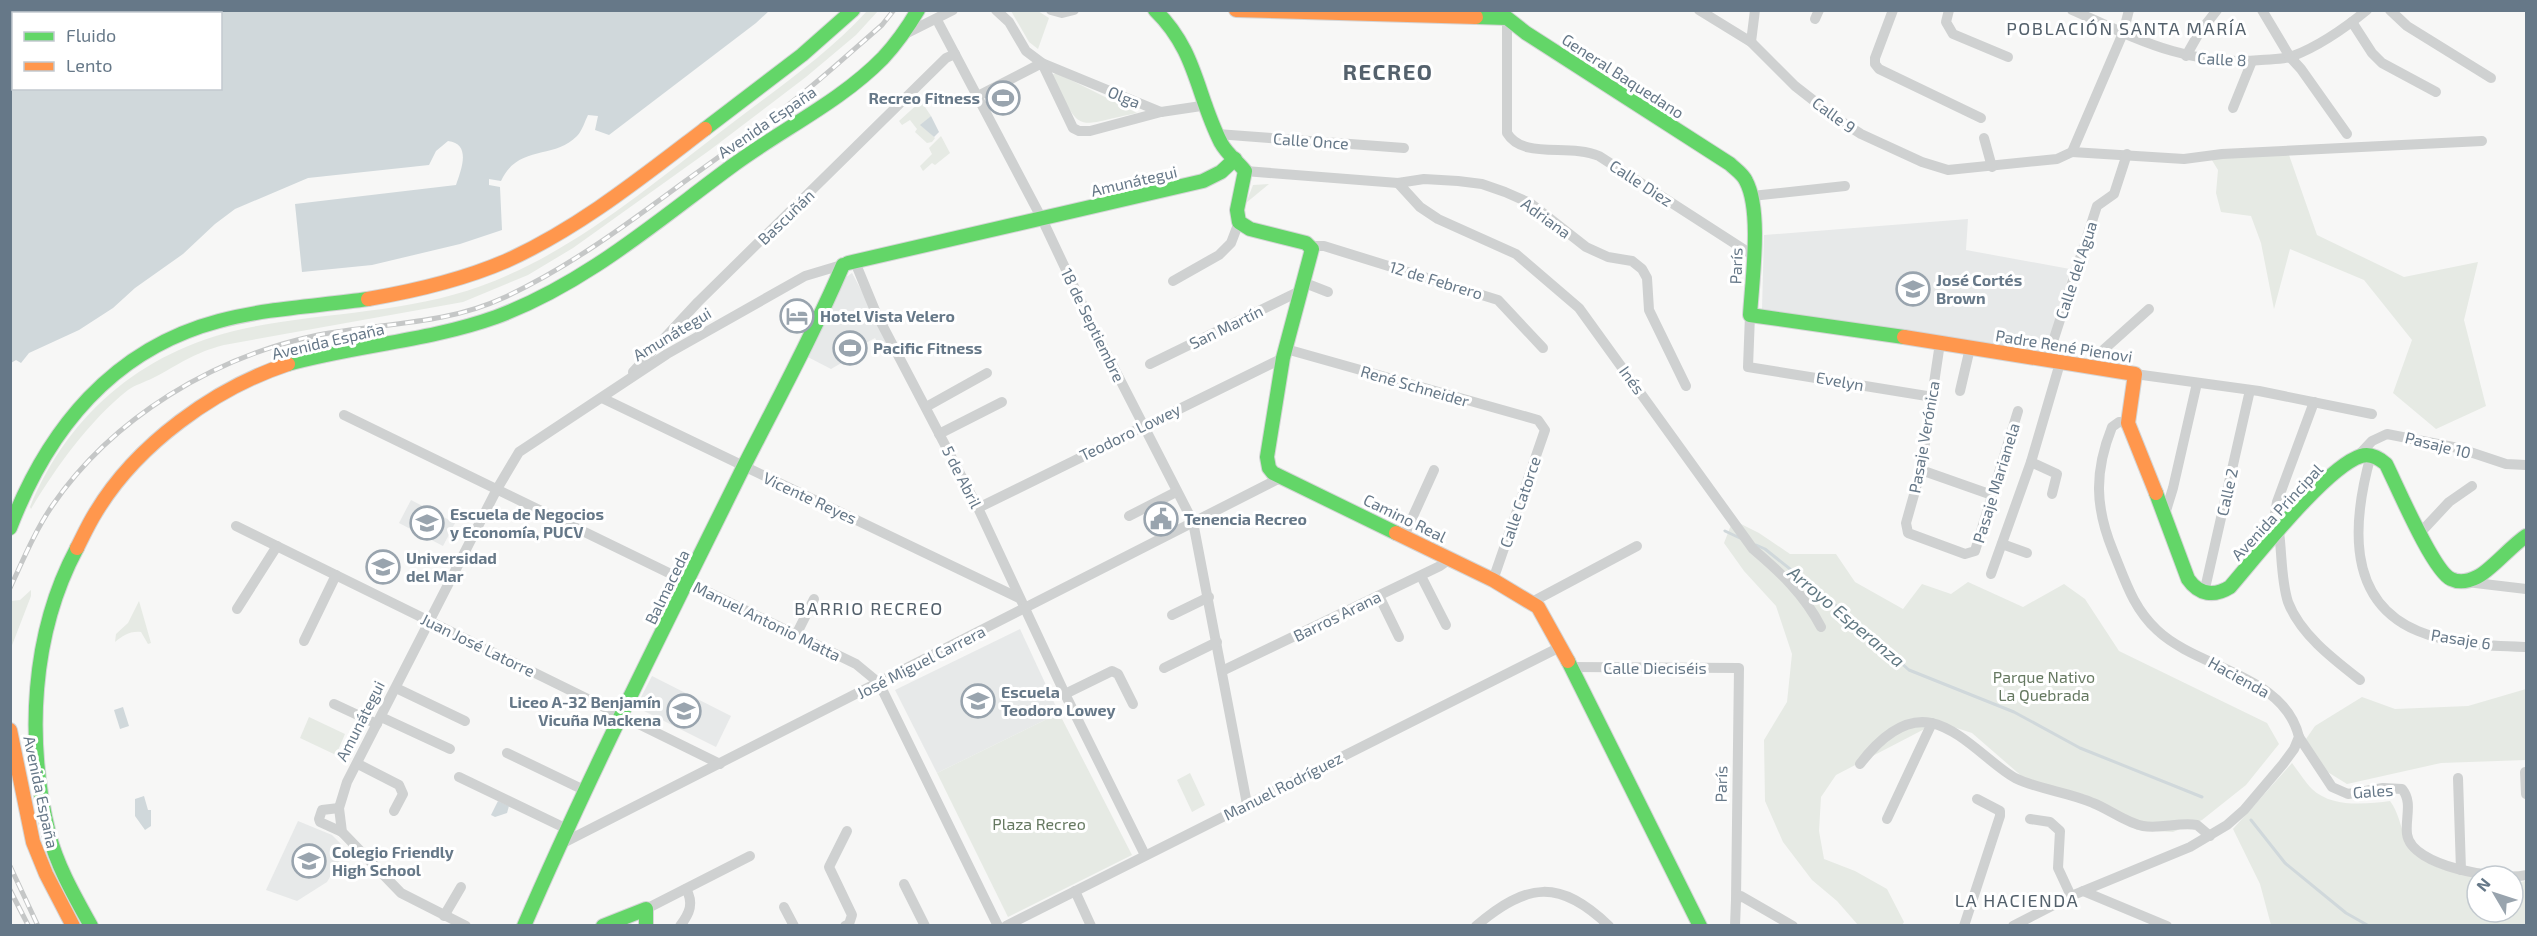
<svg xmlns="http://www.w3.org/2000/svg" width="2537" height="936" font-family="'Exo 2',sans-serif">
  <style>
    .built { fill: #e7e9e9 }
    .green { fill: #e6eae4 }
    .water { fill: #d0d8db; fill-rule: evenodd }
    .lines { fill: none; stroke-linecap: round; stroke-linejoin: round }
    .stream { stroke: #d0d8db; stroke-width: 3 }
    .fast-casing { stroke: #d4d5d6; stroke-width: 16 }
    .slow-casing { stroke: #d4d5d6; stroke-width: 16 }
    .street { stroke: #cfd1d1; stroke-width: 10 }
    .fast { stroke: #63d668; stroke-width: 14 }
    .slow { stroke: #ff974d; stroke-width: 14 }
    .rail-casing { stroke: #c5c7c7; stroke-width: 5 }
    .rail { stroke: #fff; stroke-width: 3; stroke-dasharray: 9; stroke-linecap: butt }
    .labels { text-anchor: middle; stroke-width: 6; stroke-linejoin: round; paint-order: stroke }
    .street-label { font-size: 16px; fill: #667888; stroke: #fff }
    .poi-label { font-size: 16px; font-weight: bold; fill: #667888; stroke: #fff; text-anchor: start }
    .park-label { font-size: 16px; fill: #667961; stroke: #fff }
    .neighbourhood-label { font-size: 18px; letter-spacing: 1.5px; fill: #54616c; stroke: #fff }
    .water-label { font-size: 18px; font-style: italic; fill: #627983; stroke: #fff }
    .district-label { font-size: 22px; font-weight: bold; letter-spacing: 1.5px; fill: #54616c; stroke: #fff }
  </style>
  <rect width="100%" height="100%" fill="#f7f7f6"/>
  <g class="built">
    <polygon points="1968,219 1966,250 2070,269 2048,355 1762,309 1764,235"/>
    <polygon points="852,273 889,342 882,349 875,338 851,351 850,358 831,369 802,354 839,282"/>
    <polygon points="411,500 455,523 443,546 399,523"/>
    <polygon points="1020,629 1059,713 937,773 895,690"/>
    <polygon points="652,676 731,716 716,747 636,707"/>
    <polygon points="298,821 332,835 346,849 327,882 297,901 266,890"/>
  </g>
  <g class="green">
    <path d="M867 11H878L856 35 806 77 710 150 573 248 528 275 463 302 224 345C193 353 180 364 153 378 145 382 135 385 128 390 90 420 56 467 31 509L30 507C70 410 148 347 252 327 328 312 407 313 481 286 572 253 647 188 723 130 772 92 825 57 867 11Z"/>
    <polygon points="1011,11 1038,11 1049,18 1038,49 1029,42"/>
    <path d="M1057 73 1137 113C1073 126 1083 136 1051 75Z"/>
    <polygon points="921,101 931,116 921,125 935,138 932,142 927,143 915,132 917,129 910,120 902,125 899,121"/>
    <polygon points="941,136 950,153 935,165 932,163 923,171 920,166 932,154 929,148"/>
    <polygon points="2289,155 2317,235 2404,277 2478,262 2464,320 2486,406 2436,429 2393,393 2412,340 2364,280 2290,249 2274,309 2261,243 2251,216 2221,212 2216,193 2218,170 2210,157"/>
    <polygon points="1269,184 1246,203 1253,185"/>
    <polygon points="1733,520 1759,533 1790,554 1836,554 1855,582 1903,609 1922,584 1951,594 1968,582 2023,607 2064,584 2085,599 2119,651 2267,723 2279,744 2246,785 2202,820 2173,832 2137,830 2086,795 2025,779 1972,733 1938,722 1836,775 1821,797 1819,831 1824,859 1855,871 1887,889 1904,922 1902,925 1858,925 1837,901 1812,880 1783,842 1765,801 1764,740 1787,702 1792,654 1776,606 1744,571 1724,543"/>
    <polygon points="31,590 31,596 11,648 11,601 20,600"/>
    <path d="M139 601 151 643 148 644 141 632C129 631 123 636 115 642L116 634 128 623Z"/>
    <polygon points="2526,689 2526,760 2441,763 2347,784 2326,771 2306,739 2315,726 2362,697 2395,709 2468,706"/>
    <polygon points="1059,713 1132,855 1008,917 937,773"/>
    <polygon points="309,717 345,734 336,755 300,738"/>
    <path d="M2292 763C2299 772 2305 782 2312 789 2332 808 2366 804 2390 801 2399 813 2400 826 2406 840 2420 868 2449 871 2477 877V912H2513V883L2526 881V925H2271L2260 884 2233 829Z"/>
    <polygon points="1190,773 1205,805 1192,812 1177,780"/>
  </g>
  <g class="water">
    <path d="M11 10H769V11L756 23 609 135 595 130 598 116 588 115C585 121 582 131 577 136 554 160 518 144 501 181L489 179V185L500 187 502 230 460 244 372 265 302 272 295 204 456 185C461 170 472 144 448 141L436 151 429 165 308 178 235 209 215 224 183 254 135 288 113 308 79 330 29 353 21 363 16 360 11 363ZM14 14H220V88H14Z"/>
    <polygon points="931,116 939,132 934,137 920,125"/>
    <polygon points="123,707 129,726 120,729 114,710"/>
    <polygon points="144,796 148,810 151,810 151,826 145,830 135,816 135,799"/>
    <polygon points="498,801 509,806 507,813 495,817 491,815"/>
  </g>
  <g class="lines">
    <g class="stream">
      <polyline points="1725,531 1742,539"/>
      <polyline points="1756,545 1765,549 1839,608 1909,670 2014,712 2080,748 2202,797"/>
      <polyline points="2251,820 2285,863 2346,913 2369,926"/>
    </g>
    <defs>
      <g id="fast">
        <path d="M1155 10C1197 51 1196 94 1221 143 1227 154 1237 161 1245 171L1237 210 1239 222 1250 229 1306 243 1312 249 1283 358 1267 457 1269 468 1273 473 1396 533"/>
        <path d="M1476 17 1507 18 1526 33 1730 164C1735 169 1743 174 1746 181 1762 211 1752 281 1750 315L1904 337"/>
        <polyline points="705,129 802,55 853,10"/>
        <polyline points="848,263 1203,181 1221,172 1235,159"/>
        <path d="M288 364C357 345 429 341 496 317 585 284 657 221 732 166 782 129 840 102 883 58 897 43 908 27 918 10"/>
        <path d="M2156 493 2188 579C2199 595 2214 597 2230 587 2256 557 2326 467 2361 456 2370 453 2379 458 2386 464 2397 486 2433 571 2451 579 2459 583 2469 581 2477 577 2489 572 2511 546 2526 536"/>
        <path d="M10 528C48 429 113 349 219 321 267 308 319 306 368 299"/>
        <path d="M77 548C31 634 26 740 49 834 57 866 75 897 91 926"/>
        <polyline points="1568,661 1700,926"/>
        <path d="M524 926C591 771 668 620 743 468 777 401 813 335 843 265"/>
        <polyline points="603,926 646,909 646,926"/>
      </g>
      <g id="slow">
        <polyline points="1236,10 1476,17"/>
        <path d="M368 299C415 291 462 280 506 261 579 228 642 177 705 129"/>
        <polyline points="1904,337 2135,374 2128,423 2156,493"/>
        <polyline points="1396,533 1493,580 1538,607 1568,661"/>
        <path d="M77 548C83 536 89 523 96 512 137 444 215 388 288 364"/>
        <polyline points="10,730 33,842 46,874 73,926"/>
      </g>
    </defs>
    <use href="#fast" class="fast-casing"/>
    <use href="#slow" class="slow-casing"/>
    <g class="street">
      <polyline points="996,10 1009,22 1026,51 1042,63 1161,112 1208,105"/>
      <polyline points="1051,10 1062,13 1074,10"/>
      <polyline points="1699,10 1751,42 1795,86 1836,118 1861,134 1922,162 1948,170 2057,159 2072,152 2123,33 2129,10"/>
      <polyline points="1893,10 1875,58 1875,64 1879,69 1981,118"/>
      <polyline points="1949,10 1946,22 1953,34 2008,57"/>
      <path d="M2072 10C2135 38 2189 67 2261 60 2271 59 2283 60 2293 56 2319 46 2345 28 2367 10"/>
      <polyline points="2262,10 2290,57 2301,69 2347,134"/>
      <polyline points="2390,10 2407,26 2491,78"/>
      <path d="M1507 18V133C1523 160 1569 143 1599 156L1754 256"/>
      <polyline points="1815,19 1819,10"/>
      <polyline points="937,20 1042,219 1093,327 1193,522 1247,804"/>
      <polyline points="2352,22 2372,53 2382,63 2436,92"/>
      <polyline points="905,34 953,10"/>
      <polyline points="1751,42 1755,10"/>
      <polyline points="2186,56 2199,33 2217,10"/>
      <polyline points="978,96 1042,63 1073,128 1079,131 1090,131 1161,112"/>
      <polyline points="2233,108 2252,61"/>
      <polyline points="1217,134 1404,148"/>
      <polyline points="1984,138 1992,167"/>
      <polyline points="2072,152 2184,159 2222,154 2482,141"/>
      <polyline points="1245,171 1398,183 1424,179 1458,181 1482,184 1505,192 1530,203 1586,247 1608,257 1632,261 1642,269 1647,278 1649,310 1686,386"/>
      <path d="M1398 183 1420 207 1438 219 1516 254 1579 308 1753 549C1780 572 1804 594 1821 627"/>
      <polyline points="1752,196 1845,186"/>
      <polyline points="1310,246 1324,246 1498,300 1543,348"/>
      <polyline points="855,262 876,313 978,508 1065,694 1145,855"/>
      <polyline points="1173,281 1219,255 1231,243 1239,222"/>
      <polyline points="1305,283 1328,292"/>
      <polyline points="1750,315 1748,367 1933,397"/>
      <polyline points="1940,343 1921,470 1906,523 1908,533 1965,554 1975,551 2018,411"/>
      <polyline points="1286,349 1538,420 1545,430 1493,580"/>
      <polyline points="2047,360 2097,206 2114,194 2127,154"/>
      <polyline points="1150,364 1302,290"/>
      <polyline points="2089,366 2101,352 2149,309"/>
      <polyline points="633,372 698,302 946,58 955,54"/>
      <polyline points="2135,374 2259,391 2372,414"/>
      <polyline points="1960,391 1970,348"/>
      <polyline points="602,398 1019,598"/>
      <polyline points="926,407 987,373"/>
      <polyline points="344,415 856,664 879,683 998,926"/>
      <polyline points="939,434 1002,402"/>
      <path d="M2371 455C2353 519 2344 600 2418 631 2451 645 2492 646 2526 647"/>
      <polyline points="2357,457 2372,441 2387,434 2458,448 2506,464 2526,465"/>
      <polyline points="2031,462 2057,474 2052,494"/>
      <polyline points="1921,470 1992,495"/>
      <polyline points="978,508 1283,358"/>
      <polyline points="2165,514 2173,488 2197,383"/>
      <polyline points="1129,516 1176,492"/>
      <polyline points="236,526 720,764"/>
      <path d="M2279 532C2282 554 2281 580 2288 602 2300 634 2333 659 2360 680"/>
      <polyline points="2421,532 2449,502 2472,486"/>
      <polyline points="1404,536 1434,470"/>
      <polyline points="2271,538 2277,502 2314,402"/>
      <polyline points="2002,544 2027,553"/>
      <polyline points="1991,574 2031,462 2060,363"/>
      <polyline points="1421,576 1446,625"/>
      <polyline points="2467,582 2526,589"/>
      <polyline points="2204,593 2250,390"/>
      <polyline points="1379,596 1399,637"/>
      <polyline points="1532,602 1637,546"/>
      <polyline points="237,609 277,546"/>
      <polyline points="1172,615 1209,597"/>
      <polyline points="796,635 814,599"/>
      <polyline points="304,641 336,575"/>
      <polyline points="1571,667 1739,668 1736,900"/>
      <polyline points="1164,668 1217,642"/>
      <polyline points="1222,671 1440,566 1450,559"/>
      <polyline points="396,688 465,721"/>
      <polyline points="1065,694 1112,671 1118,674 1133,704"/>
      <polyline points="334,704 377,724"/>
      <polyline points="381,717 450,749"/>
      <path d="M2299 737 2332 787 2348 794 2383 788 2402 789C2413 802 2405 818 2407 834 2411 867 2500 881 2526 875"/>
      <polyline points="507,753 586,791"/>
      <polyline points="358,764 399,785 403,794 394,811"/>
      <path d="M1860 764C1876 743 1901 717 1931 723 1961 729 1990 764 2015 778 2040 790 2068 792 2093 803 2109 809 2126 823 2143 826 2161 829 2179 822 2197 825L2210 836"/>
      <polyline points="2525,772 2526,794"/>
      <polyline points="459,777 567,829"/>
      <polyline points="2458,778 2461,870"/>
      <polyline points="339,808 322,810 319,819 320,822 342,832"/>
      <polyline points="1887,819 1932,723"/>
      <polyline points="2030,819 2050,822 2060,831 2058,868 2071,896"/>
      <polyline points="559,845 1282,477"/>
      <polyline points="904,884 925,926"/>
      <polyline points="1075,891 1091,926"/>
      <polyline points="2083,891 2167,926"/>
      <polyline points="784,907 794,926"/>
      <polyline points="646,909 750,856"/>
      <polyline points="444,916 461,887"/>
      <polyline points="466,926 401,893 342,832 339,808 347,782 497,489 519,452 667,354 805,276 845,264"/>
      <path d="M680 926C690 913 694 903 686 889"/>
      <polyline points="845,926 849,924 852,915 829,867 847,831"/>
      <polyline points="1006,926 1560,647"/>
      <path d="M1476 926C1527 882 1560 879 1609 926"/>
      <polyline points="1735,926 1736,900 1741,896 1793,926"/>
      <polyline points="1964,926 2000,816 2000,811 1977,799"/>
      <path d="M2013 926 2071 896 2190 847 2227 825 2244 810 2283 764 2294 749 2299 737C2284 674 2198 669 2157 630 2133 608 2125 580 2113 551 2095 507 2094 472 2112 427L2119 422 2128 423"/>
    </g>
    <use href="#fast" class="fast"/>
    <use href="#slow" class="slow"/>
    <defs>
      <g id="rail">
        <path d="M10 588C23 560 35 531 52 506 113 417 214 357 318 335 379 323 445 325 503 298 568 268 626 225 684 182 720 156 757 130 792 102 823 78 852 51 882 25L894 10"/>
        <polyline points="10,866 38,926"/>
        <polyline points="10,890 28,925"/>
      </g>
    </defs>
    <use href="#rail" class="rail-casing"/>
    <use href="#rail" class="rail"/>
  </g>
  <defs>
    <symbol id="stadium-ring" viewBox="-11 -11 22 22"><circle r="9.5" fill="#fff" stroke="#99a4ae" stroke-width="1.5"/><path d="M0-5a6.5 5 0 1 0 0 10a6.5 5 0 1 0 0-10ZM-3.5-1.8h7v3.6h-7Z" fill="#99a4ae"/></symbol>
    <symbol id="school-ring" viewBox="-11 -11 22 22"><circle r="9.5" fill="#fff" stroke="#99a4ae" stroke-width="1.5"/><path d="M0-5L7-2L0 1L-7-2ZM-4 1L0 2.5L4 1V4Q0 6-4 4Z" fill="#99a4ae"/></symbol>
    <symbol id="hotel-ring" viewBox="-11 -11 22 22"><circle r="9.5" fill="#fff" stroke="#99a4ae" stroke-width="1.5"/><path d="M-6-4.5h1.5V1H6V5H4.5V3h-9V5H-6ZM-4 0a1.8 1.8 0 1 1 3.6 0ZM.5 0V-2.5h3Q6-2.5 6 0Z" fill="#99a4ae"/></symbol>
    <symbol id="civic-ring" viewBox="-11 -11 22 22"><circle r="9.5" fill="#fff" stroke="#99a4ae" stroke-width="1.5"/><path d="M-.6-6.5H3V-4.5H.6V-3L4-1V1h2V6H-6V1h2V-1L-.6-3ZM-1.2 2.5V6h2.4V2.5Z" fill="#99a4ae"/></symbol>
    <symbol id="university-ring" viewBox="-11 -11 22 22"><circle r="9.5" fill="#fff" stroke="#99a4ae" stroke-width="1.5"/><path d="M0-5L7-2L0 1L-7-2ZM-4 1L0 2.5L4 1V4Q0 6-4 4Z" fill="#99a4ae"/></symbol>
  </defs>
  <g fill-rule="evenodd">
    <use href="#stadium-ring" x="984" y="79" width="38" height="38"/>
    <use href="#school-ring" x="1894" y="270" width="38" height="38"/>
    <use href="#hotel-ring" x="778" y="297" width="38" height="38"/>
    <use href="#stadium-ring" x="831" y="329" width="38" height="38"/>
    <use href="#civic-ring" x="1142" y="500" width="38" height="38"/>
    <use href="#university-ring" x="408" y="504" width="38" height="38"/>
    <use href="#university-ring" x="364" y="548" width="38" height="38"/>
    <use href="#school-ring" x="959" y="682" width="38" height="38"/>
    <use href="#school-ring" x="665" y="692" width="38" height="38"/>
    <use href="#school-ring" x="290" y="842" width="38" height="38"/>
  </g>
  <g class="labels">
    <g class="street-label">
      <text transform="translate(2222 59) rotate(3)" y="6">Calle 8</text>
      <text transform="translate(1623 76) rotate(33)" y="6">General Baquedano</text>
      <text transform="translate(1124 97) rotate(22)" y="6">Olga</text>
      <text transform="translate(1834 115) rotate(36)" y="6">Calle 9</text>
      <text transform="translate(767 122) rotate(-34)" y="6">Avenida España</text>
      <text transform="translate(1311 141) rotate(4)" y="6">Calle Once</text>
      <text transform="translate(1134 181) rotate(-13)" y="6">Amunátegui</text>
      <text transform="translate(1641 183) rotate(33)" y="6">Calle Diez</text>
      <text transform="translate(786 217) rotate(-44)" y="6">Bascuñán</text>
      <text transform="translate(1546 218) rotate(36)" y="6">Adriana</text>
      <text transform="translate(1736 266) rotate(-88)" y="6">París</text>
      <text transform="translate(2076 270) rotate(-72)" y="6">Calle del Agua</text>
      <text transform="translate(1436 280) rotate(17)" y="6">12 de Febrero</text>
      <text transform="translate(1093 325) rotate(64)" y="6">18 de Septiembre</text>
      <text transform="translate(1226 327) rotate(-26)" y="6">San Martín</text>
      <text transform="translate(672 334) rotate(-31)" y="6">Amunátegui</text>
      <text transform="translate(328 341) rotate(-13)" y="6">Avenida España</text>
      <text transform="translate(2064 346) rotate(9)" y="6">Padre René Pienovi</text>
      <text transform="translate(1632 380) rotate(54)" y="6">Inés</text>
      <text transform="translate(1840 381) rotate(10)" y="6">Evelyn</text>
      <text transform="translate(1415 386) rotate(16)" y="6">René Schneider</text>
      <text transform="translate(1130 432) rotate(-26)" y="6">Teodoro Lowey</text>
      <text transform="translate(1924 437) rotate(-80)" y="6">Pasaje Verónica</text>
      <text transform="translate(2438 445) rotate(14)" y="6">Pasaje 10</text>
      <text transform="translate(962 477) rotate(63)" y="6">5 de Abril</text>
      <text transform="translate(1996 483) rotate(-73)" y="6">Pasaje Marianela</text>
      <text transform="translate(2227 492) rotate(-77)" y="6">Calle 2</text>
      <text transform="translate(810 498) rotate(25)" y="6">Vicente Reyes</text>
      <text transform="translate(1520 502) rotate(-71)" y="6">Calle Catorce</text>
      <text transform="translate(2277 512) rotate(-47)" y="6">Avenida Principal</text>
      <text transform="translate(1405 518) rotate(26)" y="6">Camino Real</text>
      <text transform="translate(667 587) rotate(-64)" y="6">Balmaceda</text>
      <text transform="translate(1337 616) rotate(-26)" y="6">Barros Arana</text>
      <text transform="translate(767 621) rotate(26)" y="6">Manuel Antonio Matta</text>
      <text transform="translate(2461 639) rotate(9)" y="6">Pasaje 6</text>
      <text transform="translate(478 645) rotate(26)" y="6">Juan José Latorre</text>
      <text transform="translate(921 662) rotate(-27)" y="6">José Miguel Carrera</text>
      <text x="1655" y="674">Calle Dieciséis</text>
      <text transform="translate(2239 677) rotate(29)" y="6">Hacienda</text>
      <text transform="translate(360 721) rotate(-63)" y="6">Amunátegui</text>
      <text transform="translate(1721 784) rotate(-89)" y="6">París</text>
      <text transform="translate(1283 786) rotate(-27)" y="6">Manuel Rodríguez</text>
      <text transform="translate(2373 791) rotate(-4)" y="6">Gales</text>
      <text transform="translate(41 792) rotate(78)" y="6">Avenida España</text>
    </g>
    <g class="poi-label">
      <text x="980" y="104" text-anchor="end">Recreo Fitness</text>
      <text x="1936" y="286">José Cortés<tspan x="1936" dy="18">Brown</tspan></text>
      <text x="820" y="322">Hotel Vista Velero</text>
      <text x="873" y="354">Pacific Fitness</text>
      <text x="450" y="520">Escuela de Negocios<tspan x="450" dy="18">y Economía, PUCV</tspan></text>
      <text x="1184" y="525">Tenencia Recreo</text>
      <text x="406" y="564">Universidad<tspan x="406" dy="18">del Mar</tspan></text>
      <text x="1001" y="698">Escuela<tspan x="1001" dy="18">Teodoro Lowey</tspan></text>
      <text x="661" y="708" text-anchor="end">Liceo A-32 Benjamín<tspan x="661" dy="18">Vicuña Mackena</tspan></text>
      <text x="332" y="858">Colegio Friendly<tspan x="332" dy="18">High School</tspan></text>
    </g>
    <g class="park-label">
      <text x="2044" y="683">Parque Nativo<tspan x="2044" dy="18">La Quebrada</tspan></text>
      <text x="1039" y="830">Plaza Recreo</text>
    </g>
    <g class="neighbourhood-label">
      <text x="2127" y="35">POBLACIÓN SANTA MARÍA</text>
      <text x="869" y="615">BARRIO RECREO</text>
      <text x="2017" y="907">LA HACIENDA</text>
    </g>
    <g class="water-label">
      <text transform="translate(1846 617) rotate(40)" y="6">Arroyo Esperanza</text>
    </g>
    <g class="district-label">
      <text x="1388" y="80">RECREO</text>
    </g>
  </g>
  <rect width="2537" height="936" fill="none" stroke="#667888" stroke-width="24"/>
  <rect x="12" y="12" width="210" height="78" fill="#ffffff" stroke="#c2c9cf" stroke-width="1.5"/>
  <rect x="24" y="32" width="30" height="9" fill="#63d668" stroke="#c2c9cf" stroke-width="1.5"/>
  <text x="66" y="42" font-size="18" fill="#667888">Fluido</text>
  <rect x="24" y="62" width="30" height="9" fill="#ff974d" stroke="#c2c9cf" stroke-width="1.5"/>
  <text x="66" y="72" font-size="18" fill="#667888">Lento</text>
  <g transform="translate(2495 894) rotate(309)"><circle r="28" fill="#ffffff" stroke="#c2c9cf" stroke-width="1.5"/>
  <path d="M0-4.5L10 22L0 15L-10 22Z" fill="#99a4ae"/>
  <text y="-9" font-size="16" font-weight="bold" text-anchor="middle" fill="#667888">N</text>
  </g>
</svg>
